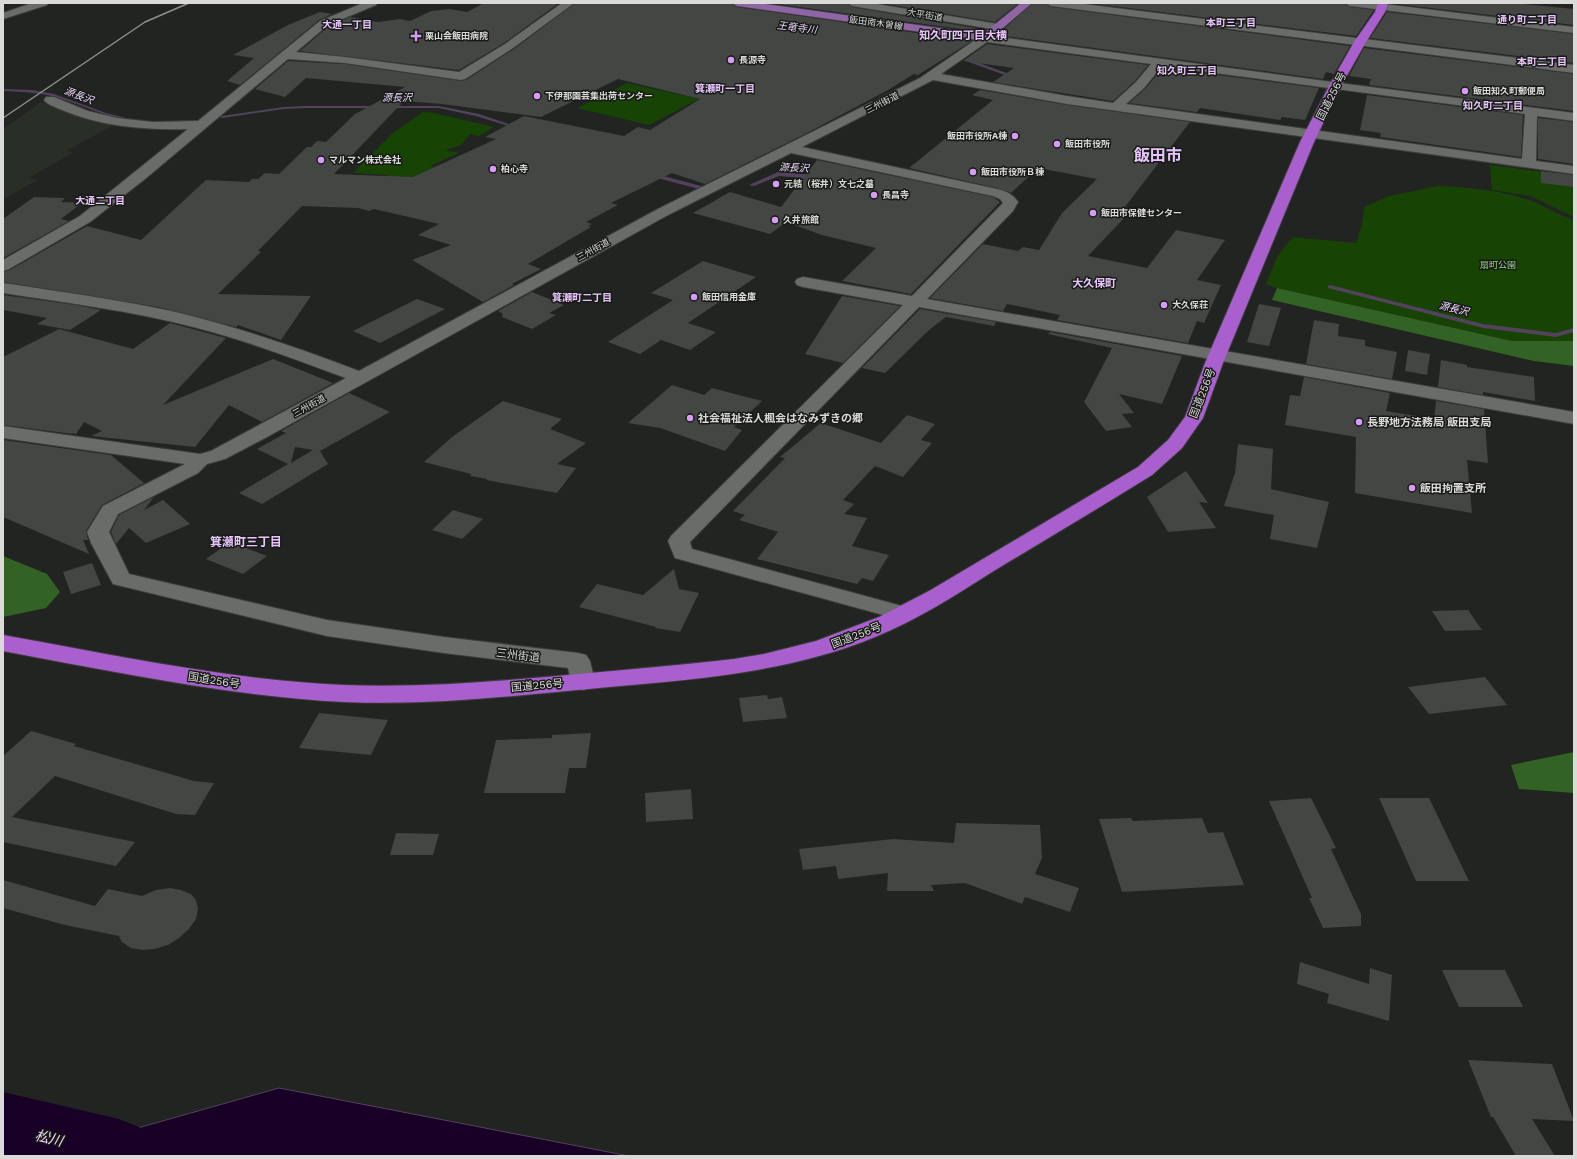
<svg xmlns="http://www.w3.org/2000/svg" width="1577" height="1159" font-family="'Work Sans','Noto Sans JP',sans-serif">
  <style>
    .built { fill: #292f27 }
    .green { fill: #174305 }
    .forest { fill: #336324 }
    .water { fill: #190026; stroke: #53425c }
    .lines { fill: none; stroke-linecap: round; stroke-linejoin: round }
    .stream { fill: #53425c; fill-rule: evenodd }
    .river { fill: #190026; fill-rule: evenodd }
    .building { fill: #434643; fill-rule: evenodd }
    .minor-casing { stroke: #3d3e3c; stroke-width: 2 }
    .major-casing { stroke: #3d3e3c; stroke-width: 2 }
    .highway-casing { stroke: #3d3e3c; stroke-width: 2 }
    .minor { fill: #6a6c69; fill-rule: evenodd }
    .major { fill: #9065a6; fill-rule: evenodd }
    .highway { fill: #a960ce; fill-rule: evenodd }
    .rail { stroke: #8e908e; stroke-width: 1.5 }
    .poi-dot { fill: #d89bf8; stroke: #181a17; stroke-width: 1.5 }
    .labels { text-anchor: middle; stroke-width: 3; stroke-linejoin: round; paint-order: stroke }
    .far-street-label { font-size: 9px; fill: #dadbd9; stroke: #181a17 }
    .far-poi-label { font-size: 9px; font-weight: bold; fill: #dadbd9; stroke: #181a17; text-anchor: start }
    .far-park-label { font-size: 9px; fill: #96da82; stroke: #181a17 }
    .far-neighbourhood-label { font-size: 10px; font-weight: bold; fill: #e7c5fa; stroke: #181a17 }
    .far-water-label { font-size: 10px; font-style: italic; fill: #edd6fa; stroke: #181a17 }
    .far-quarter-label { font-size: 11px; font-weight: bold; fill: #e7c5fa; stroke: #181a17 }
    .street-label { font-size: 11px; fill: #dadbd9; stroke: #181a17 }
    .poi-label { font-size: 11px; font-weight: bold; fill: #dadbd9; stroke: #181a17; text-anchor: start }
    .neighbourhood-label { font-size: 12px; font-weight: bold; fill: #e7c5fa; stroke: #181a17 }
    .near-water-label { font-size: 14px; font-style: italic; fill: #edd6fa; stroke: #181a17 }
    .far-town-label { font-size: 16px; font-weight: bold; fill: #e7c5fa; stroke: #181a17 }
  </style>
  <rect width="100%" height="100%" fill="#212421"/>
  <polygon class="built" points="41,102 112,126 66,151 74,152 29,178 38,180 3,199 3,129"/>
  <g class="green">
    <polygon points="627,83 699,99 649,125 577,108"/>
    <polygon points="423,112 434,113 494,127 479,136 470,134 461,145 445,150 459,153 430,166 462,175 384,179 388,175 353,173 393,133"/>
    <polygon points="1490,165 1574,176 1574,217 1530,196 1492,190"/>
    <path d="M1438 186C1468 187 1498 190 1527 199 1543 204 1557 215 1574 220V341H1512L1277 288 1266 284 1278 255 1293 237 1356 243 1362 225 1364 207 1389 196Z"/>
  </g>
  <g class="forest">
    <polygon points="1277,288 1512,341 1574,341 1574,366 1534,361 1272,300"/>
    <polygon points="3,556 47,574 60,592 46,608 3,617"/>
    <polygon points="1574,752 1574,793 1519,789 1511,765"/>
  </g>
  <polygon class="water" points="279,1088 629,1156 39,1156"/>
  <g class="lines">
    <g class="stream">
      <polygon points="966,59 968,59 1017,77 1013,78 966,61"/>
      <path d="M3 89 32 90 54 94 106 113 134 120 132 121C106 117 83 105 58 98 41 92 21 92 3 91Z"/>
      <polygon points="304,106 439,106 479,114 520,128 518,129 476,116 439,108 304,108 284,109 222,118 220,117 222,116 284,107"/>
      <polygon points="196,120 198,120 198,122 175,123 173,122 175,121"/>
      <polygon points="778,172 814,175 817,177 814,179 779,176 754,186 749,185"/>
      <polygon points="652,173 701,186 702,187 699,189 650,176 649,175"/>
      <polygon points="1330,285 1483,324 1556,333 1574,328 1574,332 1556,337 1483,328 1328,288 1328,286"/>
    </g>
    <polygon class="river" points="3,1092 119,1119 146,1130 157,1156 3,1156"/>
  </g>
  <g class="building">
    <polygon points="484,3 559,3 504,43 459,70 300,51 329,26 350,17 378,22 400,19 410,21 431,11 449,9 467,12"/>
    <path d="M575 3H731L737 7 972 41 918 75 914 74 888 90 807 133 705 184 672 173 611 203 618 205 586 222 592 224 588 226 591 227 528 264 541 269 512 284 514 285 483 302 412 260 451 245 418 235 439 224 374 209 369 211 358 208 302 206 258 251 261 252 218 294 311 296 281 340 238 325 236 327 158 307 3 282V272L10 270 87 226 141 240 206 180 249 182 252 179H258L265 173 279 174 307 147H311L317 141 326 142 355 114 405 87 306 78 285 97 255 89 288 61 345 64 461 81 466 80 514 49ZM618 79 700 99 650 130 638 127 624 136 524 116 485 137 496 139 413 177 334 174 404 101 442 104 541 117Z"/>
    <polygon points="770,3 846,3 852,7 986,30 983,32"/>
    <polygon points="880,3 1019,3 995,22"/>
    <polygon points="1033,3 1045,3 1051,7 1350,46 1334,74 1326,72 1323,79 997,35"/>
    <polygon points="1088,3 1344,3 1350,7 1374,10 1356,36"/>
    <polygon points="1389,3 1514,3 1574,9 1574,25"/>
    <polygon points="320,12 332,14 319,20 240,85 227,81 254,58 233,55 288,25"/>
    <polygon points="1387,12 1574,34 1574,63 1370,38"/>
    <polygon points="987,44 1148,65 1135,81 1113,101 993,82 1014,68 963,61"/>
    <polygon points="1364,48 1574,74 1574,111 1369,85 1371,79 1349,76"/>
    <polygon points="1163,68 1319,88 1305,120 1282,117 1280,120 1200,108 1197,112 1129,103 1145,89"/>
    <polygon points="980,90 1067,105 1190,122 1121,212 1128,214 1088,256 1147,268 1176,230 1225,240 1197,280 1221,285 1204,323 1197,321 1188,343 1057,320 1060,315 1007,304 1003,311 930,298 983,244 1018,251 1023,247 1039,250 1062,213 1097,179 1038,168 1011,193 997,188 909,168 993,100 972,95"/>
    <polygon points="1367,95 1523,115 1521,157 1380,137 1381,133 1360,130"/>
    <polygon points="1538,118 1574,122 1574,164 1538,159"/>
    <polygon points="817,160 993,197 1000,202 911,294 842,281 876,248 822,235 786,222 770,234 693,213 730,192 781,207"/>
    <polygon points="1541,171 1574,175 1574,187 1541,183"/>
    <polygon points="34,197 65,198 61,202 82,203 61,219 69,221 3,258 3,219"/>
    <polygon points="703,261 756,277 688,323 716,332 690,350 661,340 640,354 608,342 673,300 651,293"/>
    <polygon points="532,292 564,305 549,313 556,315 532,329 502,317 503,314 498,311"/>
    <polygon points="3,295 76,305 101,310 70,330 37,324 47,318 3,310"/>
    <polygon points="842,296 900,306 843,363 805,354"/>
    <polygon points="417,299 445,309 380,343 353,331"/>
    <polygon points="1259,304 1281,308 1269,346 1247,342"/>
    <polygon points="920,309 996,322 994,326 946,317 929,330 885,373 862,368"/>
    <polygon points="1314,320 1339,324 1338,336 1365,340 1365,346 1397,352 1392,379 1306,364"/>
    <polygon points="170,323 226,338 163,405 273,359 333,383 262,422 229,405 195,447 91,436 102,431 84,422 76,434 71,433 73,434 3,425 3,357 59,329 133,349"/>
    <polygon points="1050,332 1182,356 1162,404 1119,394 1134,413 1122,414 1132,427 1106,431 1084,402 1112,348 1048,334"/>
    <polygon points="1408,350 1430,354 1427,375 1405,371"/>
    <polygon points="1441,360 1467,365 1467,367 1534,377 1535,401 1483,392 1483,395 1438,387"/>
    <polygon points="1304,377 1390,393 1386,411 1434,419 1436,401 1484,409 1488,463 1467,460 1472,513 1355,493 1356,437 1285,425 1290,395 1300,396"/>
    <polygon points="672,385 704,395 712,388 762,401 734,427 742,430 725,451 660,428 628,423"/>
    <path d="M349 393 390 412 320 451 328 464 262 504 239 493 288 464 257 449 286 433 281 431ZM295 447 313 450 291 463Z"/>
    <polygon points="503,401 562,419 550,429 586,443 557,464 576,468 557,493 486,480 487,479 470,476 471,474 424,462 452,437"/>
    <polygon points="907,415 935,424 921,440 932,443 903,477 875,466 843,500 854,504 844,514 867,518 852,546 889,555 873,581 862,578 857,584 757,559 778,532 739,520 745,515 733,511 785,458 780,457 821,423 881,443"/>
    <polygon points="3,440 111,455 144,483 102,505 86,531 88,540 83,540 89,554 3,517"/>
    <polygon points="1238,444 1273,449 1271,489 1329,502 1317,548 1270,539 1274,515 1224,506 1235,473"/>
    <polygon points="1186,471 1208,503 1199,502 1216,528 1168,532 1147,497"/>
    <polygon points="154,497 144,510 163,500 190,524 146,543 129,528 116,544 111,532 119,515"/>
    <polygon points="453,510 483,519 462,539 432,530"/>
    <polygon points="230,542 267,556 243,574 206,559"/>
    <polygon points="92,563 101,585 71,594 63,572"/>
    <polygon points="674,569 679,589 699,593 680,632 655,628 656,627 579,607 597,584 643,595"/>
    <polygon points="1468,610 1482,630 1445,631 1432,611"/>
    <polygon points="1485,677 1507,705 1429,714 1408,687"/>
    <polygon points="767,695 768,699 782,697 787,718 743,722 739,698"/>
    <polygon points="319,713 388,720 371,755 299,748"/>
    <polygon points="31,731 76,744 74,746 194,781 214,783 195,815 176,814 55,776 12,817 135,842 116,866 3,842 3,756"/>
    <polygon points="591,733 586,768 569,768 565,793 484,793 496,740 552,738 552,735"/>
    <polygon points="691,789 693,819 646,822 645,793"/>
    <polygon points="1311,798 1336,848 1331,849 1361,914 1361,926 1323,928 1309,898 1312,898 1269,801"/>
    <polygon points="1379,798 1429,798 1469,881 1416,881"/>
    <polygon points="1131,818 1133,821 1202,818 1208,833 1223,832 1244,885 1122,892 1099,819"/>
    <polygon points="956,823 1040,825 1042,858 1035,874 1079,888 1070,912 1025,897 1022,904 965,883 931,885 934,891 887,891 888,873 838,879 836,866 803,870 799,849 893,839 954,843"/>
    <polygon points="396,833 439,834 433,855 390,855"/>
    <polygon points="3,880 95,906 108,889 142,896 156,890 170,888 181,890 191,894 196,900 198,909 196,919 189,929 179,938 168,945 154,949 142,950 131,948 122,942 119,936 65,925 3,908"/>
    <polygon points="1300,962 1369,984 1370,968 1392,975 1389,1021 1327,1003 1329,994 1297,984"/>
    <polygon points="1442,970 1505,970 1523,1007 1459,1007"/>
    <polygon points="1468,1060 1552,1064 1574,1121 1532,1119 1555,1156 1516,1156 1493,1117 1491,1117"/>
  </g>
  <g class="lines">
    <defs>
      <g id="minor">
        <polygon points="32,3 48,3 47,5 3,19 3,13"/>
        <path d="M363 3H377L376 5 328 25 296 52 345 57 459 72 505 44 562 3H574L513 48 465 79 461 80 345 63 288 59 145 179 90 222 9 269 3 271V260L80 216 188 129C145 130 103 127 62 110 56 107 47 105 44 100L46 97H54L88 111 117 118 153 122 198 121 320 21Z"/>
        <polygon points="847,3 871,3 998,24 1003,27 998,30 852,6"/>
        <polygon points="1046,3 1076,3 1574,65 1574,73 1051,6"/>
        <polygon points="1345,3 1376,3 1574,27 1574,33 1350,6"/>
        <path d="M985 35 1347 84 1574 113V121L1537 116 1536 161 1574 166V174L1067 104 933 80 802 147 997 189C1006 191 1013 194 1018 202L1013 211 927 299 1574 412V424L919 307 690 542 692 549 913 609 916 614 913 619 905 621 675 558 668 541 671 536 903 305 803 287 797 285 795 282 797 279 803 277 912 296 1003 203 1000 199 993 196 791 153 668 215 267 437 225 459 207 464 198 473 118 514 109 532 129 574 327 620 444 637 578 653 586 655 590 661 595 682 592 688 583 690 574 688 571 682 568 668 444 653 327 636 113 584 91 543 87 532 103 506 185 464 3 438V426L200 454 211 451 346 378C297 360 248 341 197 328 133 311 68 303 3 293V283C62 292 122 300 180 313 241 328 301 349 359 371L658 209 920 78 981 36ZM987 42 1151 64 1136 82 1113 103 1067 96 941 74ZM1162 66 1525 114 1522 159 1126 104 1144 88Z"/>
      </g>
      <polygon id="major" points="732,3 759,3 983,34 1021,3 1032,3 989,40 985,41 737,6"/>
      <path id="highway" d="M1378 3H1388L1385 12 1366 42 1341 86 1314 142 1223 363 1203 418 1182 448 1152 475C1099 508 1045 540 992 572 954 596 917 620 875 637 790 672 700 679 609 687 521 695 433 706 344 702 229 696 116 672 3 651V635C115 655 229 680 343 685 422 688 501 681 579 674 631 669 682 665 734 659L764 654 816 641 879 617 929 591 1138 467 1168 440 1185 417 1205 363 1300 142 1329 86 1354 42 1375 12Z"/>
    </defs>
    <use href="#minor" class="minor-casing"/>
    <use href="#major" class="major-casing"/>
    <use href="#highway" class="highway-casing"/>
    <use href="#minor" class="minor"/>
    <use href="#major" class="major"/>
    <use href="#highway" class="highway"/>
    <polyline class="rail" points="3,118 145,22 189,3"/>
  </g>
  <g class="poi-dot">
    <path d="M414 30h4v4h4v4h-4v4h-4v-4h-4v-4h4z"/>
    <circle cx="731" cy="60" r="4"/>
    <circle cx="1465" cy="91" r="4"/>
    <circle cx="537" cy="96" r="4"/>
    <circle cx="1015" cy="136" r="4"/>
    <circle cx="1057" cy="144" r="4"/>
    <circle cx="321" cy="160" r="4"/>
    <circle cx="493" cy="169" r="4"/>
    <circle cx="973" cy="172" r="4"/>
    <circle cx="776" cy="184" r="4"/>
    <circle cx="874" cy="195" r="4"/>
    <circle cx="1093" cy="213" r="4"/>
    <circle cx="775" cy="220" r="4"/>
    <circle cx="694" cy="297" r="4"/>
    <circle cx="1164" cy="305" r="4"/>
    <circle cx="690" cy="418" r="4"/>
    <circle cx="1359" cy="422" r="4"/>
    <circle cx="1412" cy="488" r="4"/>
  </g>
  <g class="labels">
    <g class="far-street-label">
      <text transform="translate(925 15) rotate(10)" y="3">大平街道</text>
      <text transform="translate(876 23) rotate(8)" y="3">飯田南木曽線</text>
      <text transform="translate(882 103) rotate(-27)" y="3">三州街道</text>
      <text transform="translate(593 250) rotate(-29)" y="3">三州街道</text>
      <text transform="translate(309 406) rotate(-29)" y="3">三州街道</text>
    </g>
    <g class="far-poi-label">
      <text x="425" y="39">栗山会飯田病院</text>
      <text x="739" y="63">長源寺</text>
      <text x="1473" y="94">飯田知久町郵便局</text>
      <text x="545" y="99">下伊那園芸集出荷センター</text>
      <text x="1007" y="139" text-anchor="end">飯田市役所A棟</text>
      <text x="1065" y="147">飯田市役所</text>
      <text x="329" y="163">マルマン株式会社</text>
      <text x="501" y="172">柏心寺</text>
      <text x="981" y="175">飯田市役所Ｂ棟</text>
      <text x="784" y="187">元結（桜井）文七之墓</text>
      <text x="882" y="198">長昌寺</text>
      <text x="1101" y="216">飯田市保健センター</text>
      <text x="783" y="223">久井旅館</text>
      <text x="702" y="300">飯田信用金庫</text>
      <text x="1172" y="308">大久保荘</text>
    </g>
    <g class="far-park-label">
      <text x="1498" y="268">扇町公園</text>
    </g>
    <g class="far-neighbourhood-label">
      <text x="1527" y="23">通り町二丁目</text>
      <text x="1231" y="26">本町三丁目</text>
      <text x="347" y="28">大通一丁目</text>
      <text x="1542" y="65">本町二丁目</text>
      <text x="1187" y="74">知久町三丁目</text>
      <text x="725" y="92">箕瀬町一丁目</text>
      <text x="1493" y="109">知久町二丁目</text>
      <text x="100" y="204">大通二丁目</text>
      <text x="582" y="301">箕瀬町二丁目</text>
    </g>
    <g class="far-water-label">
      <text transform="translate(797 27) rotate(7)" y="4">王竜寺川</text>
      <text transform="translate(79 95) rotate(21)" y="4">源長沢</text>
      <text x="397" y="101">源長沢</text>
      <text transform="translate(794 167) rotate(3)" y="4">源長沢</text>
      <text transform="translate(1454 308) rotate(14)" y="4">源長沢</text>
    </g>
    <g class="far-quarter-label">
      <text x="963" y="39">知久町四丁目大横</text>
      <text x="1094" y="287">大久保町</text>
    </g>
    <g class="street-label">
      <text transform="translate(1331 96) rotate(-63)" y="4">国道256号</text>
      <text transform="translate(1202 393) rotate(-69)" y="4">国道256号</text>
      <text transform="translate(856 635) rotate(-21)" y="4">国道256号</text>
      <text transform="translate(518 655) rotate(7)" y="4">三州街道</text>
      <text transform="translate(214 680) rotate(9)" y="4">国道256号</text>
      <text transform="translate(537 685) rotate(-5)" y="4">国道256号</text>
    </g>
    <g class="poi-label">
      <text x="698" y="422">社会福祉法人楓会はなみずきの郷</text>
      <text x="1367" y="426">長野地方法務局 飯田支局</text>
      <text x="1420" y="492">飯田拘置支所</text>
    </g>
    <g class="neighbourhood-label">
      <text x="246" y="546">箕瀬町三丁目</text>
    </g>
    <g class="near-water-label">
      <text transform="translate(49 1138) rotate(14)" y="5">松川</text>
    </g>
    <g class="far-town-label">
      <text x="1158" y="161">飯田市</text>
    </g>
  </g>
  <rect width="1577" height="1159" fill="none" stroke="#dadbd9" stroke-width="8"/>
</svg>
